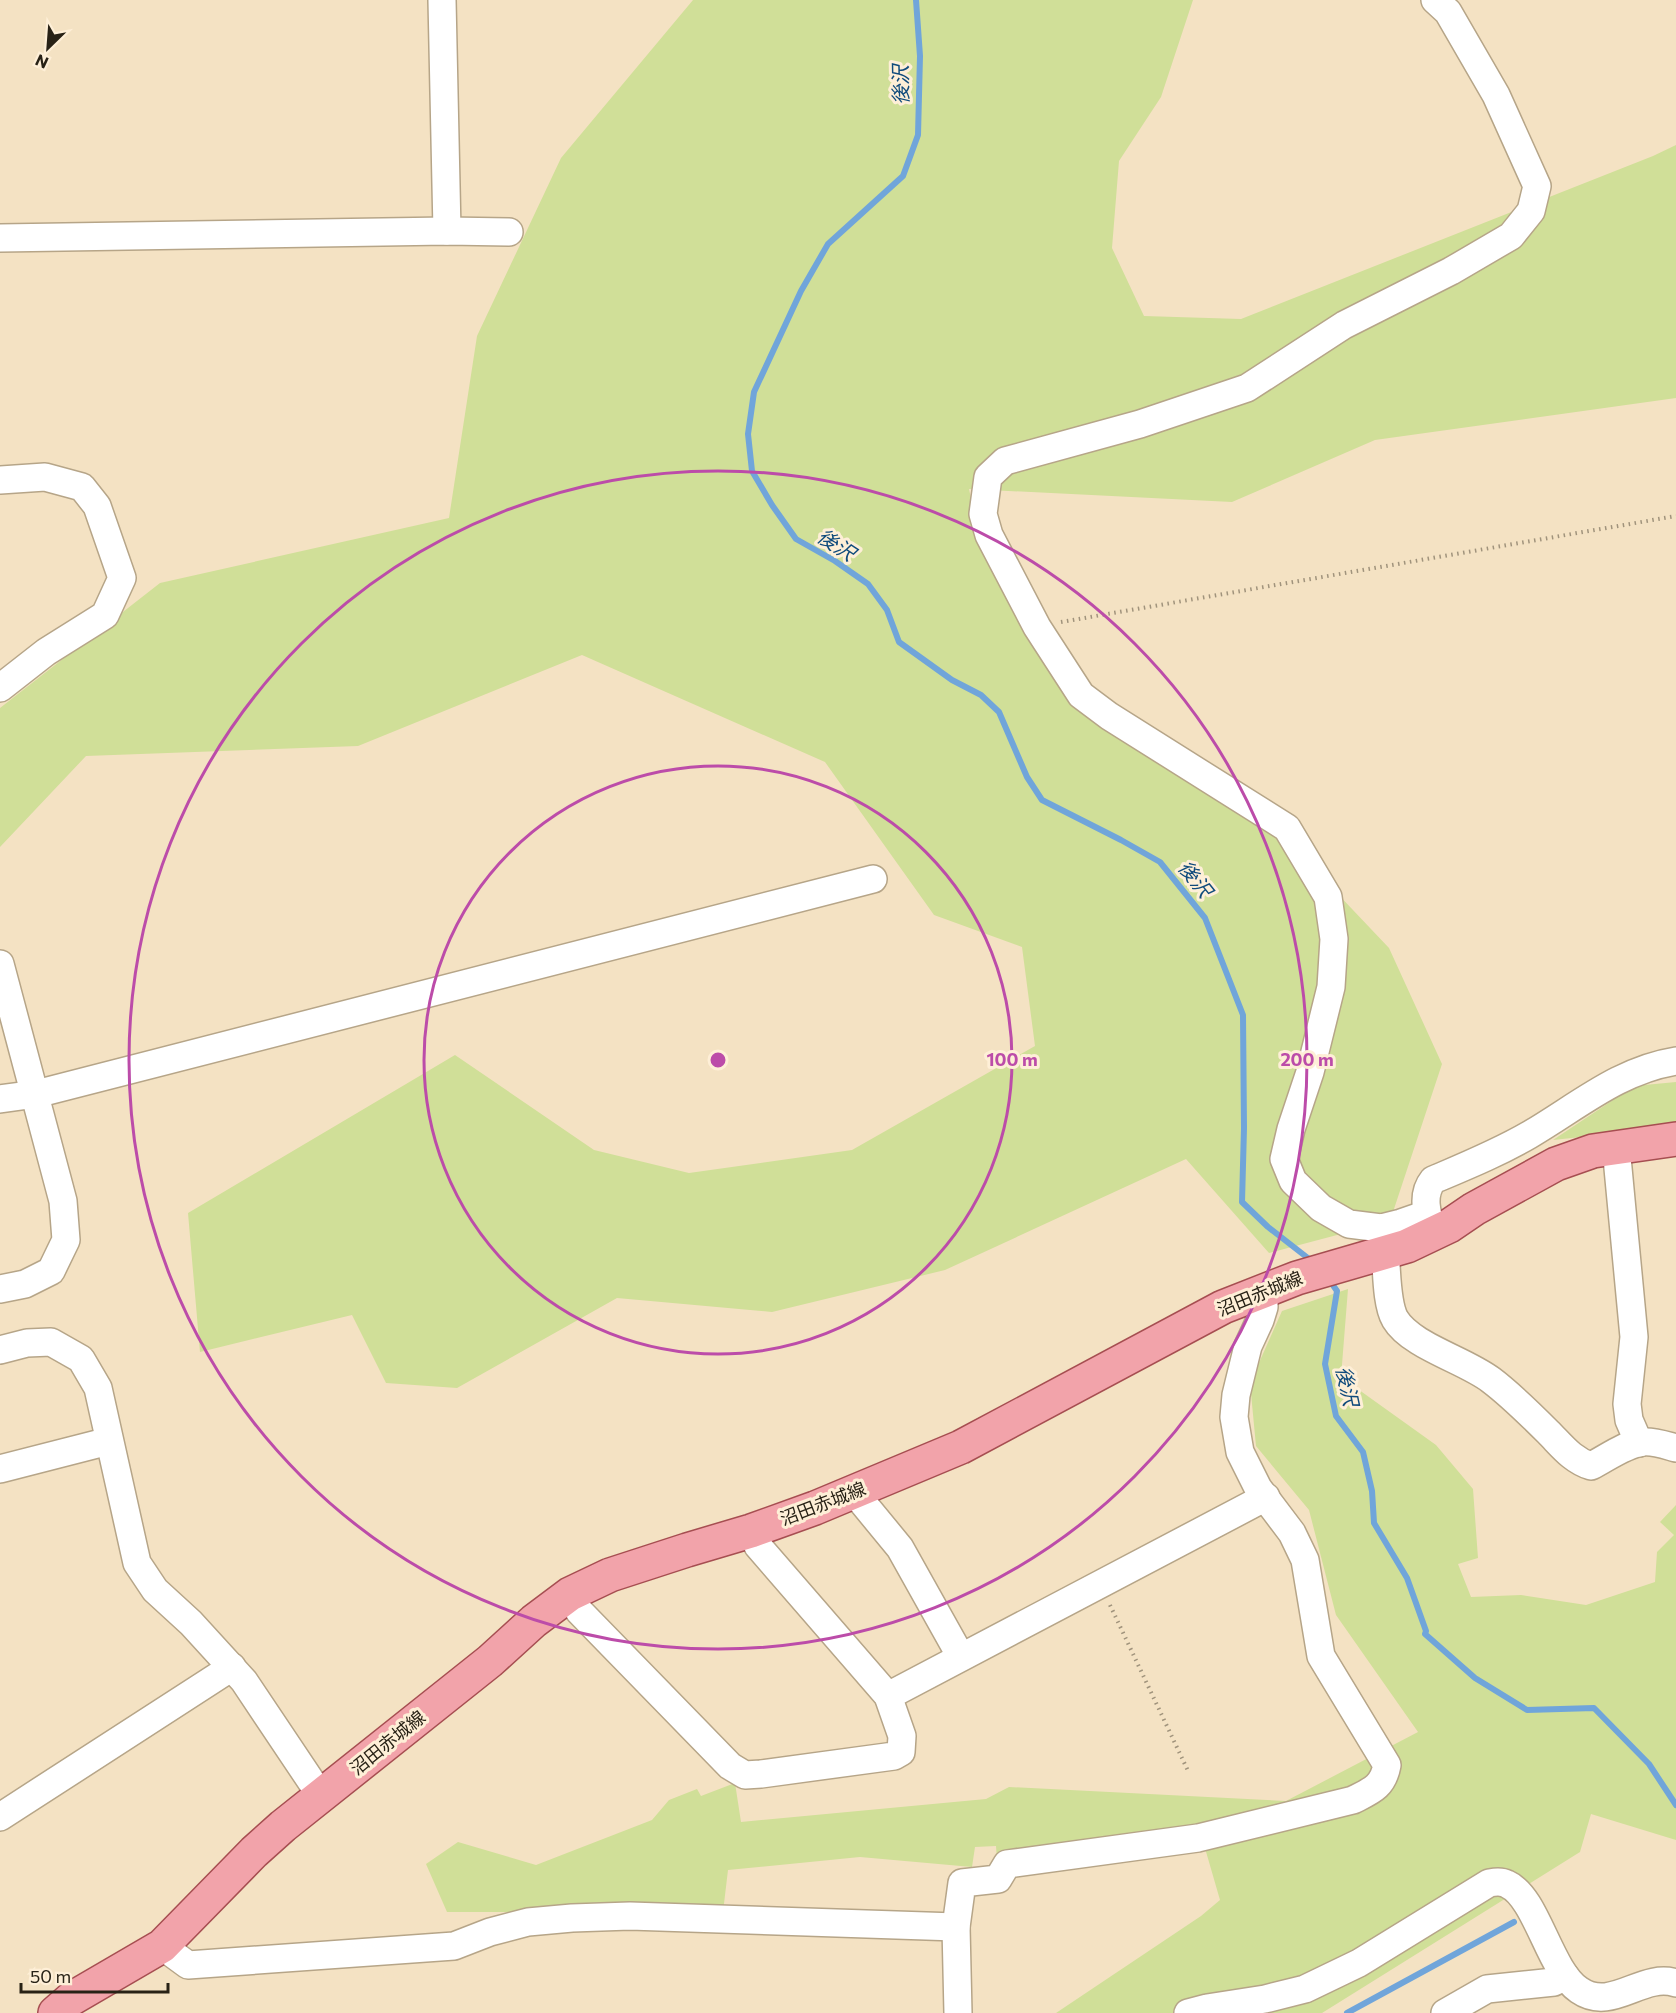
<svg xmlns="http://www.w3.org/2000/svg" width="1676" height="2013" font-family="Commissioner,'Noto Sans JP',sans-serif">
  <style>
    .green { fill: #d0df98 }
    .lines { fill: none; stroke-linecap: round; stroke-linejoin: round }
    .stream { stroke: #70a5da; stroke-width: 6 }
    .minor-casing { stroke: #b6a588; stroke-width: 30 }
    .major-casing { stroke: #a64e51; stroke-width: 36 }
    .path { stroke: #a0937c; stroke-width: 4; stroke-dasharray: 1.5 4.5; stroke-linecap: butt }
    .minor { stroke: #fff; stroke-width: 27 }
    .major { stroke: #f2a3aa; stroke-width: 33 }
    .ring { fill: none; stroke: #bc4ca9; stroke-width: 3 }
    .labels { text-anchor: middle; stroke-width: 6; stroke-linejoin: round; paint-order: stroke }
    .street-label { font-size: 18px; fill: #282216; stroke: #feefd7 }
    .water-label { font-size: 20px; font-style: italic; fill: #104b7c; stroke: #feefd7 }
    .centre { fill: #bc4ca9; stroke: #feefd7; stroke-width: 3 }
    .ring-label { font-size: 18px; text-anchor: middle; font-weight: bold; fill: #bc4ca9; stroke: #feefd7; stroke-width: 6; stroke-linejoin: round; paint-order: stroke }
  </style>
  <rect width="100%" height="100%" fill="#f4e2c3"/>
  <g class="green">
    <polygon points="693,0 1193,0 1161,97 1119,161 1112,248 1144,316 1241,319 1653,156 1676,145 1676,398 1375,440 1232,502 969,489 983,554 1072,698 1279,832 1389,948 1442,1064 1390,1221 1269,1253 1186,1159 945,1270 772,1312 617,1298 457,1388 386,1383 352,1315 200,1352 188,1213 455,1055 594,1150 689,1173 852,1150 1035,1046 1022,947 934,915 825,762 582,655 358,746 86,756 0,847 0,708 160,583 449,518 477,336 561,158"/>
    <polygon points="1676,1082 1676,1127 1553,1140 1634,1086"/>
    <polygon points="1348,1289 1341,1377 1436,1445 1473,1489 1478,1558 1458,1564 1471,1597 1521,1595 1586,1605 1655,1582 1657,1552 1674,1535 1660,1522 1676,1505 1676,1840 1591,1814 1580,1852 1322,2013 1056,2013 1201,1916 1220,1900 1198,1824 997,1860 996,1846 975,1847 972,1867 860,1857 728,1870 723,1912 447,1912 426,1864 458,1842 536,1865 652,1820 669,1800 697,1789 701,1796 735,1783 741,1822 986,1799 1009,1787 1286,1801 1418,1732 1336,1615 1309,1510 1256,1446 1250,1383 1282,1311"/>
  </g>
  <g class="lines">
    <g class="stream">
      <polyline points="916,0 920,56 918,135 903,176 828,244 801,291 754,392 748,434 752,471 772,505 796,539 835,561 868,584 887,610 899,642 952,680 981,695 999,712 1027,777 1042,800 1121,840 1160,862 1205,918 1243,1015 1244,1128 1242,1202 1268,1227 1313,1262"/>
      <polyline points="1328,1278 1337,1291 1325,1364 1336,1416 1363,1452 1372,1491 1374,1523 1407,1578 1426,1631 1425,1634 1475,1678 1527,1710 1594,1708 1649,1764 1676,1805"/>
      <polyline points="1347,2013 1514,1922"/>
    </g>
    <defs>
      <g id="minor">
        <polyline points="442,0 447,231"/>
        <polyline points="0,238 447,231 509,232"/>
        <polyline points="0,480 45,477 82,487 97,506 122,578 105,615 46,652 0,688"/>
        <polyline points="0,964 63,1201 66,1240 51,1271 25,1284 0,1289"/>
        <polyline points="0,1099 36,1094 873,879"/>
        <polyline points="1616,1147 1634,1337 1627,1404 1629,1420 1639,1443"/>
        <polyline points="1427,1214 1401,1223 1381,1228 1349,1224 1321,1208 1293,1181 1284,1159 1291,1129 1310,1072 1331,987 1334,939 1328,897 1287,828 1109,716 1081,695 1037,627 989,535 983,514 988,477 1005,461 1140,424 1247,388 1344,325 1451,271 1511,236 1531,211 1537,186 1496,95 1448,12 1435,0"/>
        <path d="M1432 1230C1427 1214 1421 1195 1433 1180 1466 1166 1498 1153 1529 1135 1577 1107 1619 1070 1676 1061"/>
        <path d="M1385 1251C1387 1269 1386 1303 1395 1319 1411 1346 1465 1360 1491 1380 1511 1395 1530 1414 1548 1432 1562 1446 1572 1460 1591 1466 1607 1458 1625 1444 1643 1442 1654 1441 1665 1445 1676 1448"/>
        <polyline points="0,1350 27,1343 51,1342 81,1359 98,1388 137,1563 155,1590 191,1623 244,1681 321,1796"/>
        <polyline points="0,1469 109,1441"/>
        <polyline points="854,1492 900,1548 961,1657"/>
        <polyline points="570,1594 579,1611 730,1766 745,1775 761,1774 894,1756 901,1752 902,1736 888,1696 758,1546 751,1531"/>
        <polyline points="888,1696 1266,1497"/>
        <polyline points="0,1817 232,1667"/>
        <polyline points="162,1946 188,1965 454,1946 490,1932 528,1922 572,1918 630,1916 956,1927"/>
        <path d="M958 2013 956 1927 962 1883 998 1879 1007 1864 1198 1838 1353 1800C1371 1791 1383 1787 1387 1765L1321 1656 1305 1560 1292 1533 1258 1488 1240 1452 1234 1417 1236 1395 1248 1346 1260 1320 1264 1307V1290"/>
        <path d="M1188 2013 1207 2008 1265 1999 1305 1989 1359 1963 1489 1883C1495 1882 1501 1881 1507 1884 1537 1897 1549 1970 1579 1990 1612 2013 1642 1972 1676 1983"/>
        <polyline points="1445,2013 1487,1989 1554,1982 1565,1976"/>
      </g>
      <polyline id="major" points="55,2013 71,1999 162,1946 254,1852 283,1826 490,1661 534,1621 570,1594 610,1575 687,1550 751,1531 815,1508 961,1447 1223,1307 1297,1278 1407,1246 1449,1226 1474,1209 1556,1164 1593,1151 1676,1139"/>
    </defs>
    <use href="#minor" class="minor-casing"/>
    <use href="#major" class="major-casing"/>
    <g class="path">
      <polyline points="1061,622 1676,516"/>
      <polyline points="1110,1605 1189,1773"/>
    </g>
    <use href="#minor" class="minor"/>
    <use href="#major" class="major"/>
  </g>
  <g class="ring">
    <circle cx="718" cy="1060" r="294"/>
    <circle cx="718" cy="1060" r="589"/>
  </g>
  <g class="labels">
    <g class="street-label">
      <text transform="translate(1260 1294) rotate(-22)" y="6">沼田赤城線</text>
      <text transform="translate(823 1504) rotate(-21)" y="6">沼田赤城線</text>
      <text transform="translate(388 1743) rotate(-39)" y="6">沼田赤城線</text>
    </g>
    <g class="water-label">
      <text transform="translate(901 85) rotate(-91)" y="7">後沢</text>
      <text transform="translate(836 545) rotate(33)" y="7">後沢</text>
      <text transform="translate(1195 879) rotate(51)" y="7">後沢</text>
      <text transform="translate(1347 1386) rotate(78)" y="7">後沢</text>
    </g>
  </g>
  <circle cx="718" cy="1060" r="9" class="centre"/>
  <g class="ring-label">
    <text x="1012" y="1066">100 m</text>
    <text x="1307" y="1066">200 m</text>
  </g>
  <g transform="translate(48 48) rotate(205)" stroke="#feefd7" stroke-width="4.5" paint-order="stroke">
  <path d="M0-4.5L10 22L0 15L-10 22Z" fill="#282216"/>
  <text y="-9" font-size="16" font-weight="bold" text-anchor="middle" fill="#282216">N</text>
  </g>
  <path d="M21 1983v9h147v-9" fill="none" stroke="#282216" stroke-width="3"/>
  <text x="30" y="1983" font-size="18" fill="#282216" stroke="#feefd7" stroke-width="4.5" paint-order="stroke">50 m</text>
</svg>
